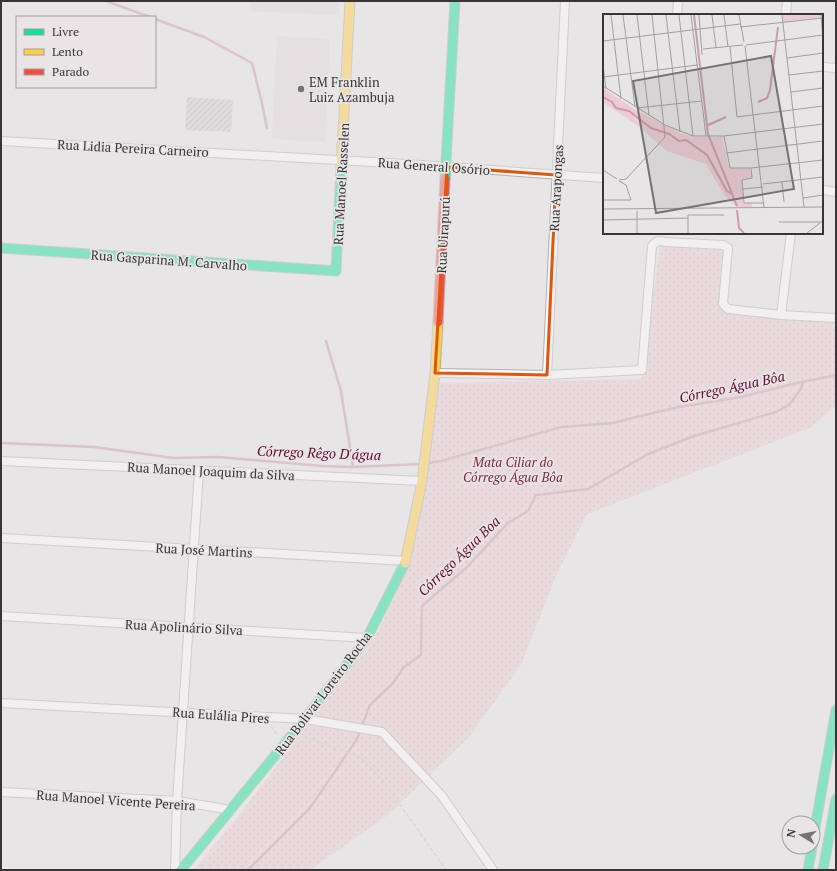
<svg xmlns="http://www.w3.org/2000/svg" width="837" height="871" font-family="'PT Serif',serif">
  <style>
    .built { fill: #e0d7da }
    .park { fill: url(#park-dots) }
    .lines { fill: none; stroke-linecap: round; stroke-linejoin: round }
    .stream { stroke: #ce9baa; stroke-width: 2.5 }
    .building { fill: url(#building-hatch) }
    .street-casing { stroke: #b0aeae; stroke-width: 10 }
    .fast-casing { stroke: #b0aeae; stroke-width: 11 }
    .slow-casing { stroke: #b0aeae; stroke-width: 11 }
    .jam-casing { stroke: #b0aeae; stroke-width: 11 }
    .path { stroke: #c7c7c7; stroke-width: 1.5; stroke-dasharray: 4 2; stroke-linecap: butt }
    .street { stroke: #fcfbfb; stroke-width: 8 }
    .fast { stroke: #16e098; stroke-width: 9 }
    .slow { stroke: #ffcf43; stroke-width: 9 }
    .jam { stroke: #f24e42; stroke-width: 9 }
    .marked { fill: none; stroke: #df570e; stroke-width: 3; stroke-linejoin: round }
    .poi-dot { fill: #757374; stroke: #e9e4e5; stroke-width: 1.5 }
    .labels { text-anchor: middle; stroke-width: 3.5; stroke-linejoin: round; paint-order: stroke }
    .poi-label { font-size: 13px; fill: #373536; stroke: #e9e4e5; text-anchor: start }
    .street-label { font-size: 13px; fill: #373536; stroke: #e9e4e5 }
    .park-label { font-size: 13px; font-style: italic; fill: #7e2648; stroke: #e9e4e5 }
    .water-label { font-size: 14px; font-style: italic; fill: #620731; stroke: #e9e4e5 }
    .inset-river { fill: none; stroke: #ce9baa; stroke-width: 2 }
    .inset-road { fill: none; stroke: #a19fa0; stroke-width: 1 }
    .view { fill: #757374; fill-opacity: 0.15; stroke: #757374; stroke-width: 2 }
    .inset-edge { fill: none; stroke: #373536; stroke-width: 2 }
  </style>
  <defs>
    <pattern id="park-dots" width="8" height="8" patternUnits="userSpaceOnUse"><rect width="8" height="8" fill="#ebccd4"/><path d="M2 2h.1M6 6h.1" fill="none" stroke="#cab0b7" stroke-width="1.8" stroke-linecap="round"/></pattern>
    <pattern id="building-hatch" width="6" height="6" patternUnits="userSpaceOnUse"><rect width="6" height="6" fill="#d0cece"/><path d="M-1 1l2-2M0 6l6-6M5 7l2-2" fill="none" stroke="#aaa8a8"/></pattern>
  </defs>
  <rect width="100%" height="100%" fill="#e8e5e6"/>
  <g class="built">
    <polygon points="251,1 339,1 339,15 251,11"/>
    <polygon points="277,36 330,39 325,142 272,139"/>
  </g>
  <polygon class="park" points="660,245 726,251 724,308 836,317 836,406 810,428 587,514 557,574 521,665 469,737 388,815 310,870 194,870 242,811 374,639 411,561 440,383 642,379"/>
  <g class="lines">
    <g class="stream">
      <polyline points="106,1 150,17"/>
      <polyline points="155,19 204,37 252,63 261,99 267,128"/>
      <polyline points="326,341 341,391 353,467"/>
      <polyline points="1,443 94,447 174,458 218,457 322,466 353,467 420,464"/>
      <polyline points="429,463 441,461 561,427 613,423 632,418 679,407 741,397 793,384 836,375"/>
      <polyline points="248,870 310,808 357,739 370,705 393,683 404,667 421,655 422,606 467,567 508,523 528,511 536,495 588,489 648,454 694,436 776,412 789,405 801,389 803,382"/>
    </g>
  </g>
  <polygon class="building" points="187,97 233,100 231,132 185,130"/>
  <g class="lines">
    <defs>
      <g id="street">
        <polyline points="677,15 678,1"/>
        <polyline points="786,15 787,1"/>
        <polyline points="822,67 836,68"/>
        <polyline points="1,141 407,164 604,178"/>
        <polyline points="822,190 836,192"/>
        <polyline points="781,315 791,233"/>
        <path d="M435 373 547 375 642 370 652 246C656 241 659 240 665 242L723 245 728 248 723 304 728 309 781 315 836 318"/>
        <polyline points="547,375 565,1"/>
        <polyline points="1,461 422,481"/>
        <polyline points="1,538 406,561"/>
        <polyline points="1,616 367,638"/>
        <polyline points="1,703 305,719 382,732 442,796 493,870"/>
        <polyline points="1,792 177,801 231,810"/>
        <polyline points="175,870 177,801 199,471"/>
      </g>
      <g id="fast">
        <polyline points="445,179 455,1"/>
        <polyline points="1,248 336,271 341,168"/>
        <polyline points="813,839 836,710"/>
        <polyline points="181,870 305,719 367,638 405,563"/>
        <polyline points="808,870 812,847"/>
        <polyline points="823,870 836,799"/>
      </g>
      <g id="slow">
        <polyline points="341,168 350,1"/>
        <polyline points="405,563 422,481 435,373 438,322"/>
      </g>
      <polyline id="jam" points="438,322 445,179"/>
    </defs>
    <use href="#street" class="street-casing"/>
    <use href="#fast" class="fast-casing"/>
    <use href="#slow" class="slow-casing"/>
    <use href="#jam" class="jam-casing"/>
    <g class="path">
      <polyline points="271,726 278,736"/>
      <polyline points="305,737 360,757 382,779 446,870"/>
    </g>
    <use href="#street" class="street"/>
    <use href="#fast" class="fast"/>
    <use href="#slow" class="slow"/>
    <use href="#jam" class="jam"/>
  </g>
  <path d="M0 0H837V871H0ZM447 167 556 175 547 375 435 373Z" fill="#e8e5e6" fill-opacity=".55" fill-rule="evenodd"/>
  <path class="marked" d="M447 167 556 175 547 375 435 373Z"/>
  <circle class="poi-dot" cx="301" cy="89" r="4"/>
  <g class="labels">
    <g class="poi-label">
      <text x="309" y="87">EM Franklin<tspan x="309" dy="15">Luiz Azambuja</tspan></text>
    </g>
    <g class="street-label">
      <text transform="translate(133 148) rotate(3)" y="5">Rua Lidia Pereira Carneiro</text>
      <text transform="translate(434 166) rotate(4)" y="5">Rua General Osório</text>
      <text transform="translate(341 184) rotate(-87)" y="5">Rua Manoel Rasselen</text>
      <text transform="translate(556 188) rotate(-87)" y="5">Rua Arapongas</text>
      <text transform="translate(443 235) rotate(-87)" y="5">Rua Uirapurú</text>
      <text transform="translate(169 260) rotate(4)" y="5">Rua Gasparina M. Carvalho</text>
      <text transform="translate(211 471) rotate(3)" y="5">Rua Manoel Joaquim da Silva</text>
      <text transform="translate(204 550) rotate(3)" y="5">Rua José Martins</text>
      <text transform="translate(184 627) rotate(3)" y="5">Rua Apolinário Silva</text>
      <text transform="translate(323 693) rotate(-53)" y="5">Rua Bolivar Loreiro Rocha</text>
      <text transform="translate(221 715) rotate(4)" y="5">Rua Eulália Pires</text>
      <text transform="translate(116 800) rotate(4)" y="5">Rua Manoel Vicente Pereira</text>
    </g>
    <g class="park-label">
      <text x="513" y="467">Mata Ciliar do<tspan x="513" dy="15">Córrego Água Bôa</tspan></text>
    </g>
    <g class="water-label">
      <text transform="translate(732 387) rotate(-12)" y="5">Córrego Água Bôa</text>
      <text transform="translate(319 453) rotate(2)" y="5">Córrego Rêgo D'água</text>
      <text transform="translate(459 556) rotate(-44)" y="5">Córrego Água Boa</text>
    </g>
  </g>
  <g transform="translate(603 14)">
    <rect width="220" height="220" fill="#e8e5e6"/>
    <path d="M180 1H217L218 4 180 8ZM0 74 31 95 77 119 90 123H119L126 154H147L148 164 139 165 141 189H149V193H133L122 182 103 150 64 137 35 112 0 88Z" fill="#ebccd4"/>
    <path class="inset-river" d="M91 1 105 120 134 192M0 83 9 88 13 94 26 97 48 114 66 120 76 127 83 126 104 141 124 177 129 180M155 88 164 84 167 76 175 13M105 111 123 103M134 196 136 214 141 219"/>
    <path class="inset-road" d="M8 1 18 85M20 1 32 93M34 1 46 101M63 1 77 118M76 1 90 122M88 1 103 122M96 1 99 41M109 1 113 34M121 1 125 33M136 1 141 28M179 1 201 193M218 1 220 26M137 13 220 4M0 27 137 10M143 31 220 21M142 32 161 194M127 33 134 103 220 92M100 35 140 31M184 44 220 39M0 51 3 75M186 61 220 57M0 63 94 51M0 72 62 111 90 122H121L220 110M188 78 220 74M34 94 99 87M121 122 127 154H148L149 164 139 166 141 189H161M123 139 220 127M148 154 220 146M0 156 14 165M16 166 23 165 62 123 49 1M179 168 181 188M160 170 220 163M140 175 160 173M200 184 220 181M0 186H28L23 171 16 167M0 195 220 193M34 197V219M0 206 85 204M176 208H220M85 219V201H121M204 219 217 209"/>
    <path class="view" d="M168 42 191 175 53 199 30 67Z"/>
    <rect width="220" height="220" class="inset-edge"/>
  </g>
  <rect width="837" height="871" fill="none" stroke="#373536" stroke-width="4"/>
  <rect x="16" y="16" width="140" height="72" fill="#e9e4e5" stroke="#a29e9f"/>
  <rect x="24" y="29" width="20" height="6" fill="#16e098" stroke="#a29e9f"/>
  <text x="52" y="36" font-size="12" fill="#373536">Livre</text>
  <rect x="24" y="49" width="20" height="6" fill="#ffcf43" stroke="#a29e9f"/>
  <text x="52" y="56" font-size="12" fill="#373536">Lento</text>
  <rect x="24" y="69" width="20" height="6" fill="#f24e42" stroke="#a29e9f"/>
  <text x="52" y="76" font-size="12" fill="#373536">Parado</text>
  <g transform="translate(801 835) rotate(280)"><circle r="19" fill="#e9e4e5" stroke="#a29e9f"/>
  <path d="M0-3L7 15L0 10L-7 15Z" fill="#757374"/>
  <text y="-6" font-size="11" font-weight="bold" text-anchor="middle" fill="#373536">N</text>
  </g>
</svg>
